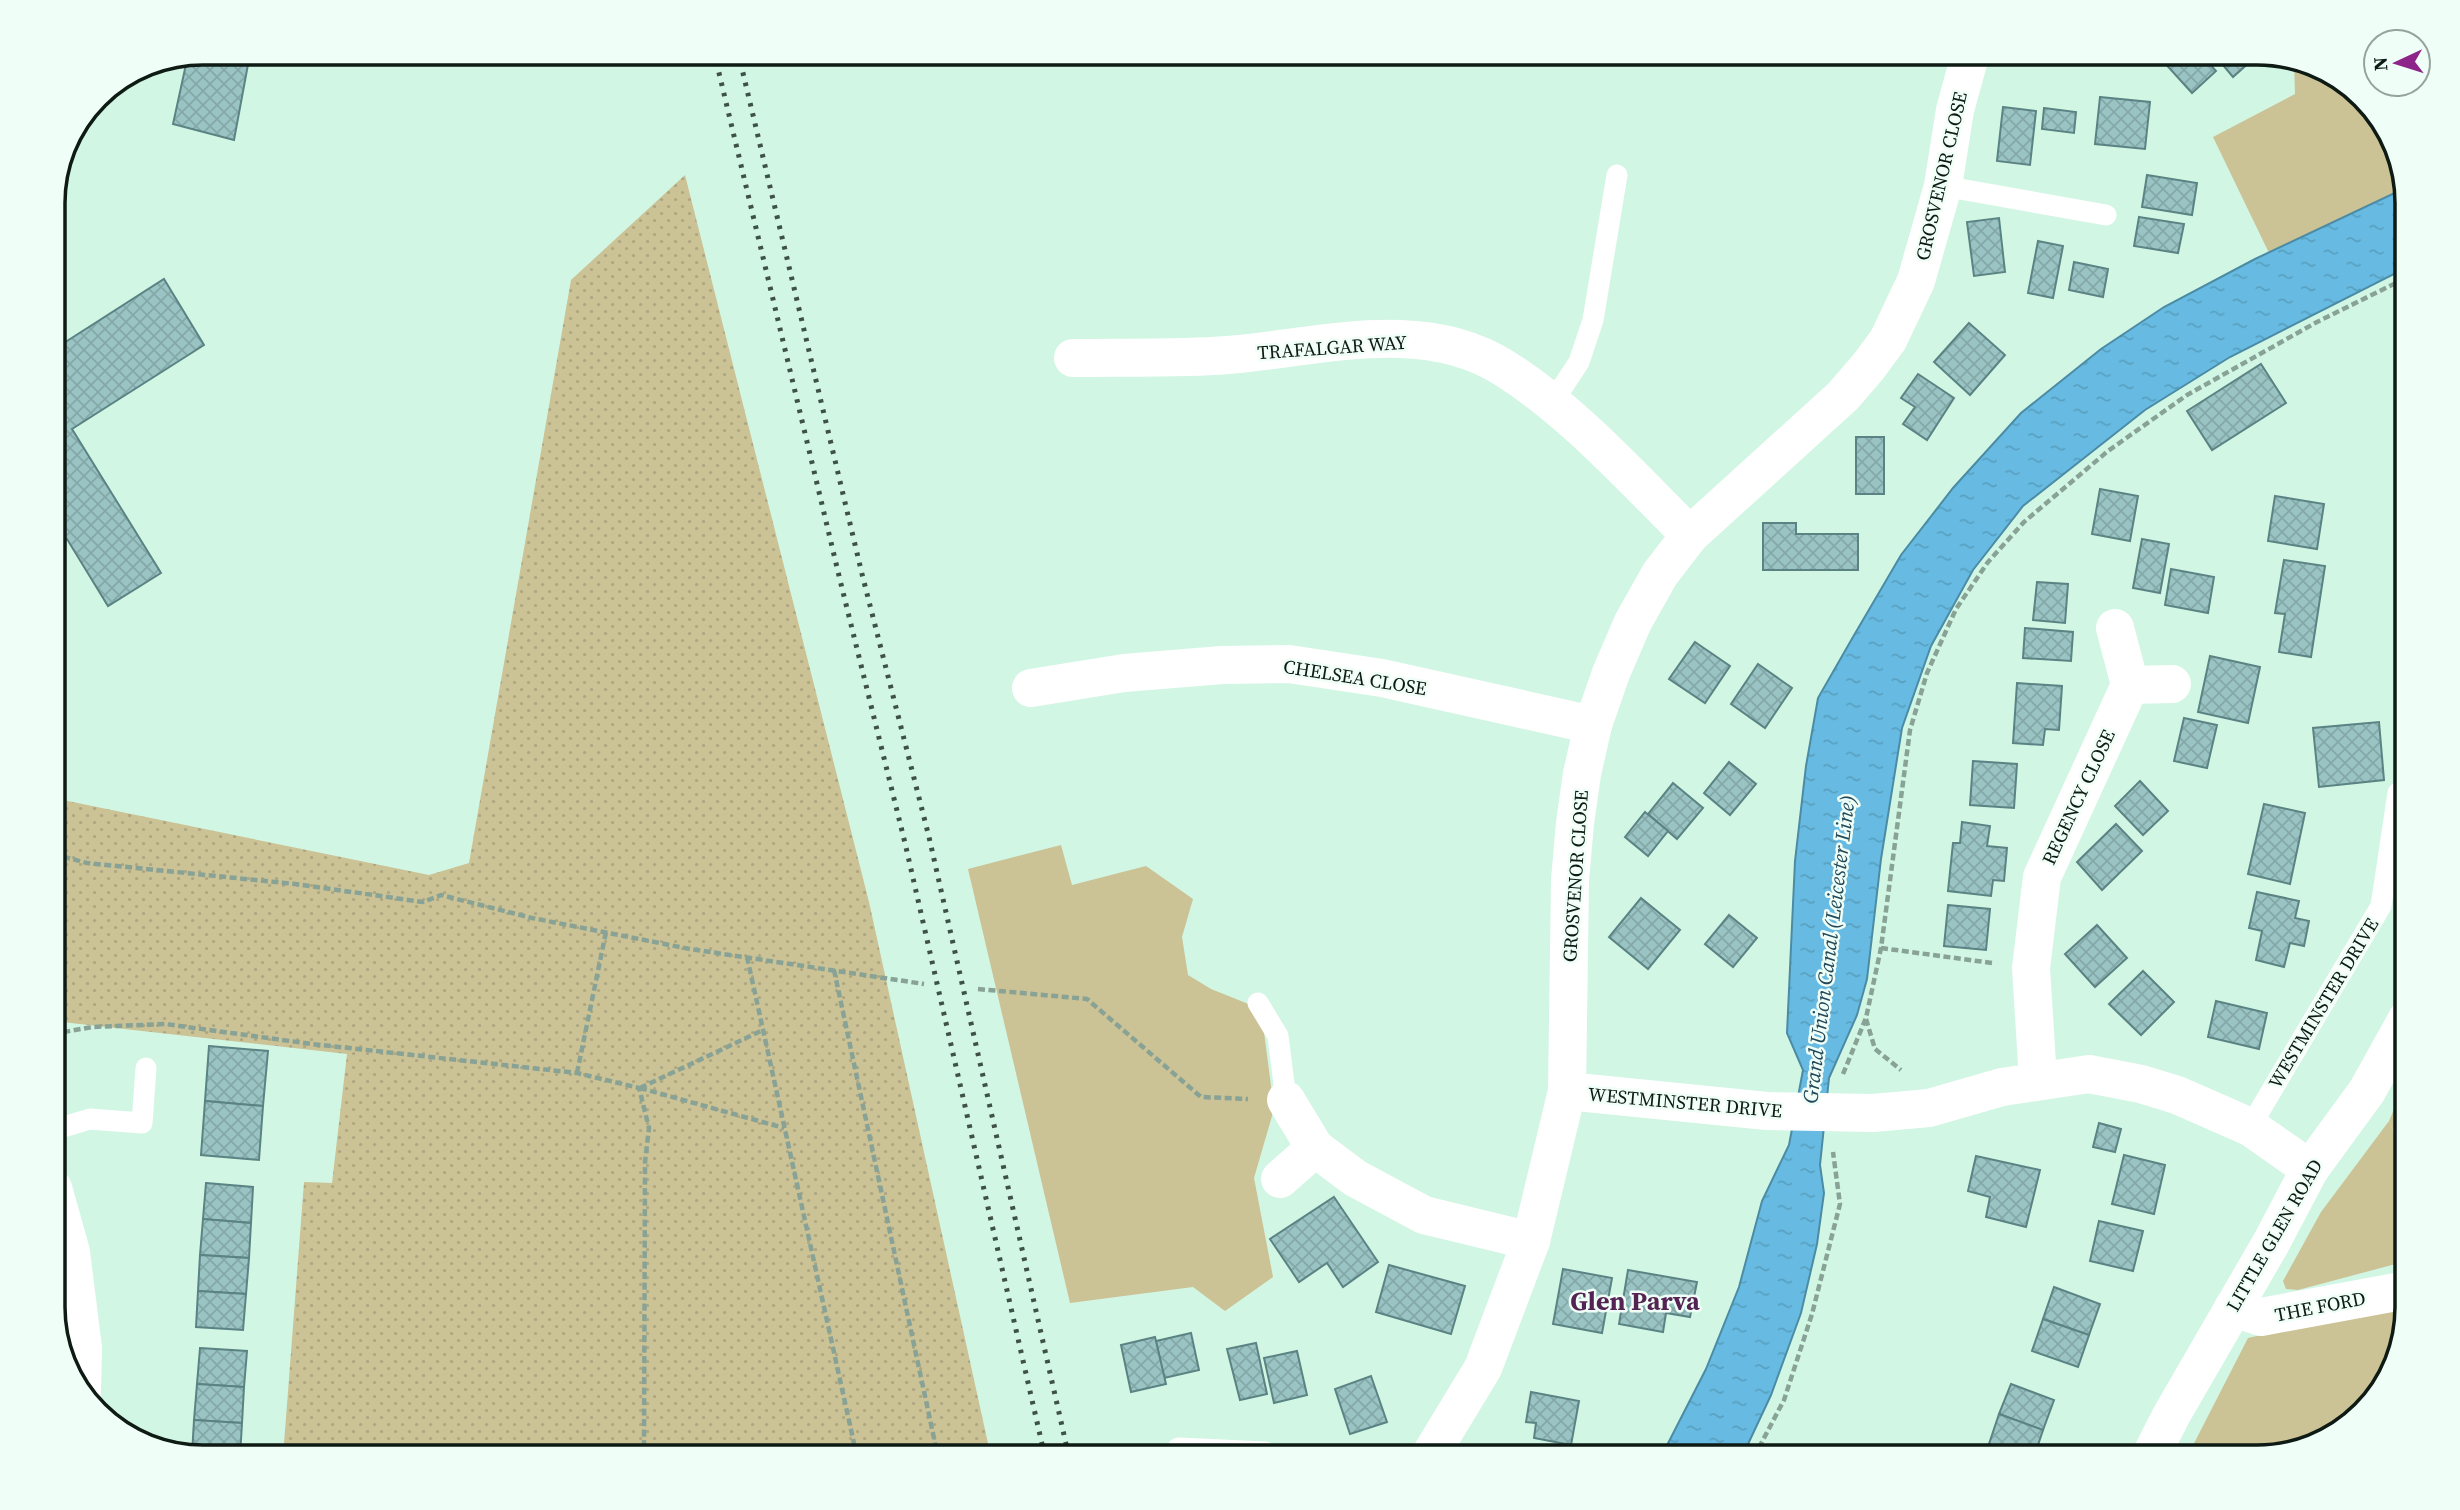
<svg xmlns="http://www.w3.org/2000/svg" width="2460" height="1510" font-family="'Source Serif 4',serif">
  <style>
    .grass { fill: #cbc295 }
    .forest { fill: url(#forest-crowns) }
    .park { fill: url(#park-dots) }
    .water { fill: url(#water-ripples); stroke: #4c8ba4; stroke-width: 2 }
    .building { fill: url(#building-cross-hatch); stroke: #5b8383; stroke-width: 2 }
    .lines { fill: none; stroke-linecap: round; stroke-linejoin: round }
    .path { stroke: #88a396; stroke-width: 4.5; stroke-dasharray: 7 3.5; stroke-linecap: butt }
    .lane { stroke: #fff; stroke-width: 21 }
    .street { stroke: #fff; stroke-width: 38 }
    .secondary { stroke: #fff; stroke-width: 38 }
    .rail { stroke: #3e5148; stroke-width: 5; stroke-dasharray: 3.5 7; stroke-linecap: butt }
    .labels { text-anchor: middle; stroke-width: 5; stroke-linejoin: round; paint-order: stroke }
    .street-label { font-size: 19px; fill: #0e1b15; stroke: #effef6 }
    .water-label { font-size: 21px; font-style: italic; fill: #224859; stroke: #effef6 }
    .district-label { font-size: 26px; font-weight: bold; fill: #552353; stroke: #effef6 }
    .rim { fill: none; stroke: #0e1b15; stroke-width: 3.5 }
  </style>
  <defs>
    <pattern id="forest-crowns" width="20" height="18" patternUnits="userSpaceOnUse" patternTransform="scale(1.75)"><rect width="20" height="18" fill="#cbc295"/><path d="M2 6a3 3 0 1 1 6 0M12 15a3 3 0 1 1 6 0" fill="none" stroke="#ada680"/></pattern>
    <pattern id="park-dots" width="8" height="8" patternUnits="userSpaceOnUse" patternTransform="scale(1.75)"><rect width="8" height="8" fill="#cbc295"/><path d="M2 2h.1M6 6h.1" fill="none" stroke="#ada680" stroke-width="1.8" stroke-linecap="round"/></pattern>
    <pattern id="water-ripples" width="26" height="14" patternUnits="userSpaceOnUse" patternTransform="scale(1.75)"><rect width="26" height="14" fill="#67bbe2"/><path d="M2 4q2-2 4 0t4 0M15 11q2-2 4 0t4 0" fill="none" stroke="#58a0c1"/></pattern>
    <pattern id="building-cross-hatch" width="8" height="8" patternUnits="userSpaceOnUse" patternTransform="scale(1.75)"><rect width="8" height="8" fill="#9ac4c4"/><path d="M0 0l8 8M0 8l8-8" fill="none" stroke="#84a8a8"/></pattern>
  </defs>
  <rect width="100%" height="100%" fill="#d2f6e4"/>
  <g class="grass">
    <polygon points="2294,62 2333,73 2387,127 2406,190 2401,190 2269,253 2213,137 2295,94"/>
    <polygon points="1061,845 1072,885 1146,866 1193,899 1182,937 1188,975 1211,989 1261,1009 1274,1109 1254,1178 1273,1277 1225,1311 1193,1287 1070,1303 968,869"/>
    <polygon points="2389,1121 2407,1167 2407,1261 2298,1290 2286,1289 2283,1281 2321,1212"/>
    <polygon points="2407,1308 2387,1383 2333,1437 2258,1457 2187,1457 2248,1338 2351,1315"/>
  </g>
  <polygon class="forest" points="2407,1079 2407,1167 2389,1121"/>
  <polygon class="park" points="685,175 869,902 991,1457 283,1457 304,1182 332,1183 347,1054 53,1021 53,798 429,875 469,863 571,280"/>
  <polygon class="water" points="2401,190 2406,190 2407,193 2407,256 2396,273 2230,357 2145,410 2023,506 1973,570 1931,646 1902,728 1881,859 1867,979 1857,1015 1829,1078 1820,1165 1824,1193 1817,1244 1801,1313 1771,1395 1742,1457 1661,1457 1706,1369 1739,1287 1762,1201 1789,1145 1803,1070 1787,1033 1795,861 1806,766 1818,698 1853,637 1901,555 1953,488 2021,413 2101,349 2164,307 2255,259"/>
  <g class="building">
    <polygon points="203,52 264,52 262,59 249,59 234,140 173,124 188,55"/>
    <polygon points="2041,52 2071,52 2070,58 2041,56"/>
    <polygon points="2071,52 2099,52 2099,61 2070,58"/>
    <polygon points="2170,52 2199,52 2216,71 2192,93 2162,60"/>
    <polygon points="2212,52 2257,52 2260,53 2233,77"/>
    <polygon points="2100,97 2150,102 2145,149 2095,144"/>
    <polygon points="2003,107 2036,111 2030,165 1997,161"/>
    <polygon points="2044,108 2076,112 2074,133 2042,129"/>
    <polygon points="2147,175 2197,183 2192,215 2142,207"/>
    <polygon points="2139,217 2184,224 2178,253 2134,246"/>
    <polygon points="1999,218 2005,272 1974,276 1967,222"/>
    <polygon points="2038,241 2063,246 2053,298 2028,293"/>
    <polygon points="2074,262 2108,269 2103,297 2069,290"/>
    <polygon points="164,279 204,345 72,429 161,573 108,606 67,539 53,547 53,350"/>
    <polygon points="1969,323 2005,355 1970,395 1934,362"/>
    <polygon points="2261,364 2286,403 2212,450 2187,411"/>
    <polygon points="1918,374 1954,398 1927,440 1903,424 1915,407 1901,398"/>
    <rect x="1856" y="437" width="28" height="57"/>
    <polygon points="2100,489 2138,496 2130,541 2092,534"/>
    <polygon points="2275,496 2324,504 2317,549 2268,541"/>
    <polygon points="1763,523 1796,523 1796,534 1858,534 1858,570 1763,570"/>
    <polygon points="2142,539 2169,544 2160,593 2133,588"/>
    <polygon points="2284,560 2325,566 2311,657 2279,652 2285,614 2275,613"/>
    <polygon points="2171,569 2214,577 2208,613 2165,605"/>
    <polygon points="2037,582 2068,584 2065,623 2033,620"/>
    <polygon points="2025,628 2073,632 2071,661 2023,658"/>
    <polygon points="1695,642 1730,666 1705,703 1669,679"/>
    <polygon points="2210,656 2260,667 2248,723 2198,712"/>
    <polygon points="1758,664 1792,688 1765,728 1731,704"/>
    <polygon points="2017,683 2062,686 2059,730 2045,729 2043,745 2013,743"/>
    <polygon points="2184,718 2217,725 2207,768 2174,761"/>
    <polygon points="2379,722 2384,780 2319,787 2313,728"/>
    <polygon points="1973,761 2017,764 2014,808 1970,805"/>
    <polygon points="1729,762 1756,784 1730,815 1704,793"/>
    <polygon points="2140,781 2168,811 2143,835 2115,806"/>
    <polygon points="1673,783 1703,808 1677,839 1648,814"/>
    <polygon points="2264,804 2305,813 2290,884 2248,874"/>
    <polygon points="1645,812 1668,831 1648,856 1625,837"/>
    <polygon points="1962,822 1990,826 1987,846 2007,848 2004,881 1993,880 1991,896 1948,891 1953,843 1960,843"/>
    <polygon points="2116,824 2142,851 2102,890 2077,862"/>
    <polygon points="2257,892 2299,901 2295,918 2309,921 2304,946 2290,943 2284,967 2256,960 2262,931 2249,928"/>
    <polygon points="1641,898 1680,930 1648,969 1609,937"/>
    <polygon points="1948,905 1990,909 1986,950 1944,946"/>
    <polygon points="1729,915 1757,938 1733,967 1705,944"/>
    <polygon points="2097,925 2127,958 2095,987 2065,954"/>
    <polygon points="2143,971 2174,1002 2141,1035 2109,1004"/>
    <polygon points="2216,1001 2267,1013 2259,1049 2208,1037"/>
    <polygon points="209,1046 268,1051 263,1106 205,1101"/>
    <polygon points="205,1101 263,1106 259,1160 201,1155"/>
    <polygon points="2099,1123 2121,1129 2115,1152 2093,1147"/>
    <polygon points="2124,1155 2165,1165 2154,1214 2112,1204"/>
    <polygon points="1976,1156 2040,1170 2026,1227 1986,1217 1990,1197 1968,1191"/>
    <polygon points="206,1183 253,1187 251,1223 203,1219"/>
    <polygon points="1334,1197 1378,1262 1343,1287 1327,1263 1299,1282 1270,1239"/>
    <polygon points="203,1219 251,1223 249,1258 200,1255"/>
    <polygon points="2099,1221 2143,1231 2133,1271 2090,1261"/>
    <polygon points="200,1255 249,1258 246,1294 198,1291"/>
    <polygon points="1389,1265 1465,1286 1451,1334 1376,1312"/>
    <polygon points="1563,1269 1612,1278 1602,1333 1553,1324"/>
    <polygon points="1628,1270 1697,1282 1690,1317 1666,1313 1663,1332 1619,1324"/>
    <polygon points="2054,1287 2100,1304 2089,1335 2043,1319"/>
    <polygon points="198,1291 246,1294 243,1330 196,1327"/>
    <polygon points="2043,1319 2089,1335 2078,1367 2032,1351"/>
    <polygon points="1191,1333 1199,1370 1164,1378 1156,1341"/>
    <polygon points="1155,1337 1166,1384 1131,1392 1121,1345"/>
    <polygon points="1256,1343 1267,1394 1240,1400 1227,1349"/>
    <polygon points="200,1348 247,1351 244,1387 197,1384"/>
    <polygon points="1297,1351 1307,1395 1274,1403 1264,1358"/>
    <polygon points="1371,1376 1387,1422 1350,1434 1335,1389"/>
    <polygon points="197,1384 244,1387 242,1423 194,1420"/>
    <polygon points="2011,1384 2054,1400 2043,1430 1999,1414"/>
    <polygon points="1531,1392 1579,1401 1571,1445 1534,1438 1536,1423 1526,1422"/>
    <polygon points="1999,1414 2043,1430 2034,1457 2026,1457 1989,1444"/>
    <polygon points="194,1420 242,1423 240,1457 192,1455"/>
    <polygon points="1989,1444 2026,1457 1985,1457"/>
  </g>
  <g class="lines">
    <g class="path">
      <polyline points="53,854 87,863 295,884 423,902 441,895 532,918 690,949 924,984"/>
      <polyline points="1881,948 1992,963"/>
      <polyline points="747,957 857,1457"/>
      <polyline points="834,970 938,1457"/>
      <polyline points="978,989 1087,999 1201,1097 1248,1099"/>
      <polyline points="1866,1019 1875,1049 1901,1070"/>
      <polyline points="53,1034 92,1027 165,1024 312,1044 577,1073 639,1088 649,1128 645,1162 644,1457"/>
      <polyline points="577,1073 606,932"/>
      <polyline points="1843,1074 1866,1018 1881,948 1910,730 1927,673 1956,609 1988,562 2024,522 2108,451 2187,395 2317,322 2404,279 2407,274"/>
      <polyline points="640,1088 784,1128"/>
      <polyline points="640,1088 763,1030"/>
      <polyline points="1754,1457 1784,1400 1812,1314 1840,1204 1833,1152"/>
    </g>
    <g class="lane">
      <polyline points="1943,186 2106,215"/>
      <polyline points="1552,403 1579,362 1593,320 1617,175"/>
      <polyline points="1258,1003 1278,1036 1286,1100"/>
      <polyline points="2250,1127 2381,906 2398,793"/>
      <polyline points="53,1130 90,1119 142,1123 146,1068"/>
      <polyline points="1178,1448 1265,1452 1277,1457"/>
    </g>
    <g class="street">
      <path d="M1073 358C1125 357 1177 359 1228 355 1317 348 1422 316 1504 368 1574 412 1631 477 1690 535"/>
      <polyline points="2130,685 2172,684"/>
      <polyline points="1031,688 1124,673 1222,665 1289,664 1382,678 1593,725"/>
      <polyline points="2038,1080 2031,968 2042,877 2130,685 2115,628"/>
      <polyline points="1567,1091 1767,1111 1873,1113 1929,1108 2002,1087 2089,1074 2141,1084 2177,1095 2250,1127 2310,1169"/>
      <polyline points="1286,1100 1315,1148 1355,1178 1424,1215 1531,1241"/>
      <polyline points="1280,1179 1315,1148"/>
      <polyline points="53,1188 71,1252 83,1348 82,1392"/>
      <polyline points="2233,1308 2261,1317 2407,1290"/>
      <polyline points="1429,1457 1483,1368 1531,1241 1567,1091 1570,880 1575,823 1582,774 1593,725 1611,673 1633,622 1660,574 1690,535 1843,396 1868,367 1888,340 1916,281 1943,186 1955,110 1971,52"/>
    </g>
    <polyline class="secondary" points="2150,1457 2172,1414 2271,1243 2310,1169 2367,1091 2407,1019"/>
    <g class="rail">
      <polyline points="714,52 840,580 905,843 1045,1457"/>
      <polyline points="738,52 862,574 929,837 1069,1457"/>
    </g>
  </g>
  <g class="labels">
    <g class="street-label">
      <text transform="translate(1941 176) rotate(-77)" y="7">GROSVENOR CLOSE</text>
      <text transform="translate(1332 347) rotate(-4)" y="7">TRAFALGAR WAY</text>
      <text transform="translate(1355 677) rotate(9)" y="7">CHELSEA CLOSE</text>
      <text transform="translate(2078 797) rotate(-65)" y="7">REGENCY CLOSE</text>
      <text transform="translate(1575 876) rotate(-86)" y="7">GROSVENOR CLOSE</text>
      <text transform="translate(2323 1003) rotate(-59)" y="7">WESTMINSTER DRIVE</text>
      <text transform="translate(1685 1102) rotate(5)" y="7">WESTMINSTER DRIVE</text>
      <text transform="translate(2274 1235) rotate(-60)" y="7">LITTLE GLEN ROAD</text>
      <text transform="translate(2320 1306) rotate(-11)" y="7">THE FORD</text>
    </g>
    <g class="water-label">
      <text transform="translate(1829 949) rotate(-83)" y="7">Grand Union Canal (Leicester Line)</text>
    </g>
    <g class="district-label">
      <text x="1635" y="1310">Glen Parva</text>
    </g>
  </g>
  <path d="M0 0H2460V1510H0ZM203 65H2257A138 138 0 0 1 2395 203V1307A138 138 0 0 1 2257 1445H203A138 138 0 0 1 65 1307V203A138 138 0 0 1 203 65Z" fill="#effef6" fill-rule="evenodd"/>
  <path class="rim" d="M203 65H2257A138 138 0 0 1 2395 203V1307A138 138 0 0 1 2257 1445H203A138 138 0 0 1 65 1307V203A138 138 0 0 1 203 65Z"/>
  <g transform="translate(2397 63) rotate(266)"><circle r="33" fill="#effef6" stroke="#95a39c" stroke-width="2"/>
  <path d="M0-5L12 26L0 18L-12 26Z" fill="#8c248a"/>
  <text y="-10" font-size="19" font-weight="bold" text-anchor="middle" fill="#0e1b15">N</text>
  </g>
</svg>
